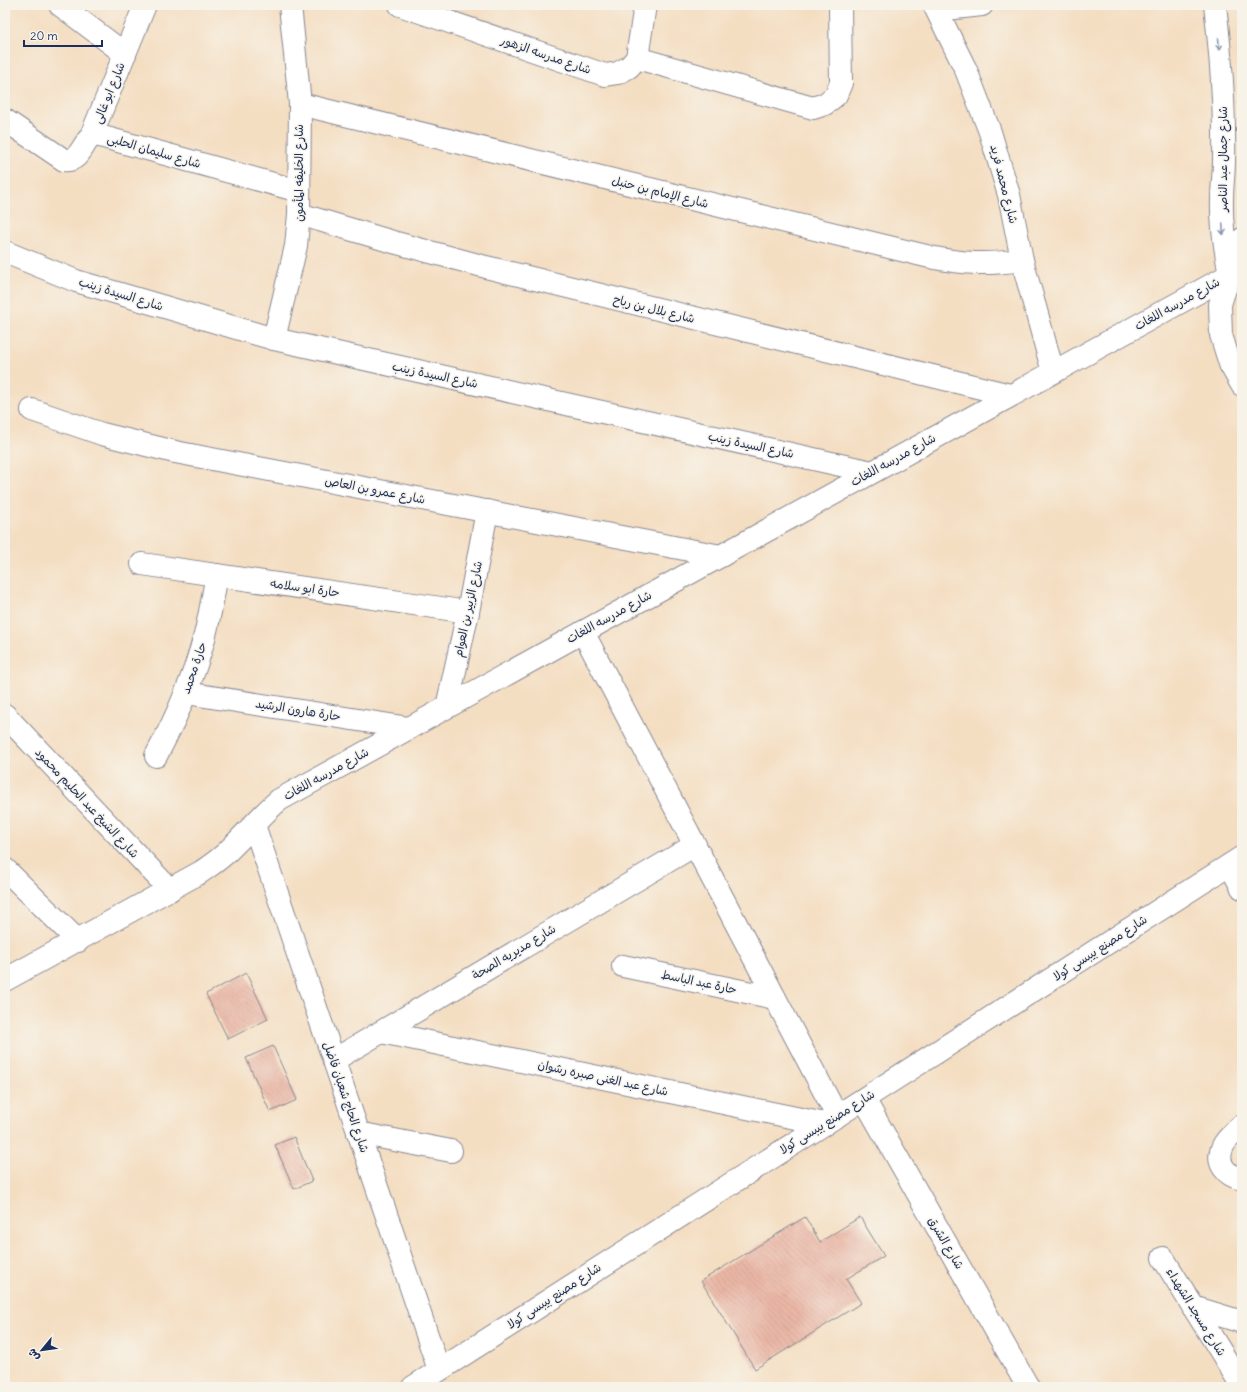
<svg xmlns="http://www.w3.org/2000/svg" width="1247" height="1392" font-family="Delius,'Playpen Sans Arabic',sans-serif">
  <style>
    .building { fill: url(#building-back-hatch) }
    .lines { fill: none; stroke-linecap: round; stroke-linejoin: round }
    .minor-casing { stroke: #888690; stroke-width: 24 }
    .minor { stroke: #fff; stroke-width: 22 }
    .oneway { stroke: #8d97ae }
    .labels { text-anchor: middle; stroke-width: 3; stroke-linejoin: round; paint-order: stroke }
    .street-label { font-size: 12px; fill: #1b2f5e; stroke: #f7f3e8 }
  </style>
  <defs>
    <pattern id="building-back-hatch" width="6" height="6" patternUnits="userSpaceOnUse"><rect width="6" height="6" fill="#eab6a5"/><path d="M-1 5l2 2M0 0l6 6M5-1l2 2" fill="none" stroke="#c89d90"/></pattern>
  </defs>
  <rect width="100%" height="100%" fill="#f7f3e8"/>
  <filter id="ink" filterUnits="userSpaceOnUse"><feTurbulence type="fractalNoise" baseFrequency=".025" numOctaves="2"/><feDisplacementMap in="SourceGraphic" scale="8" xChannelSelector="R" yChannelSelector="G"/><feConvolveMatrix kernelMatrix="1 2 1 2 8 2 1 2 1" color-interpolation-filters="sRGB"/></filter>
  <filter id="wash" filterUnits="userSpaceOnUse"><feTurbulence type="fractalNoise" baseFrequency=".012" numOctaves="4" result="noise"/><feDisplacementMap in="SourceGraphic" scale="16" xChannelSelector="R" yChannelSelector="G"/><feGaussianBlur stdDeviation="0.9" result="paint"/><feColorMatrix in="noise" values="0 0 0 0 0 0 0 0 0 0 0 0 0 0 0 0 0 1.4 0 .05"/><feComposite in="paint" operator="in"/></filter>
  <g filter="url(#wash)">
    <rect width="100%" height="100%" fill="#f4dec2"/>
    <g id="blocks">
      <g class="building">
        <polygon points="246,973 268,1019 228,1039 206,994"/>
        <polygon points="273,1046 297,1100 270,1112 246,1058"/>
        <polygon points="294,1137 312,1181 294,1189 275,1145"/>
        <polygon points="805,1217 820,1242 860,1217 884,1256 846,1279 861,1303 755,1369 701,1281"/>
      </g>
    </g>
  </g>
  <g filter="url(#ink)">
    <use href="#blocks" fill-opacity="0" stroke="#888690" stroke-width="1"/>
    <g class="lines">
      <defs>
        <g id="minor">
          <polyline points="60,5 125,54"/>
          <polyline points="400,5 605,75 618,73 629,67 637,58 645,5"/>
          <polyline points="934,5 966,70 990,132 1009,195 1022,260 1053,372"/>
          <path d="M1215 5C1221 56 1225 108 1224 160 1224 173 1222 186 1222 199 1221 225 1225 250 1230 275"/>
          <polyline points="937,10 982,5"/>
          <polyline points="637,58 813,108 825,104 836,95 841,83 840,5"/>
          <path d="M300 104 930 257C963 264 988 265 1022 260"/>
          <path d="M5 120 64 160C79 162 82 146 91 136L96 135 299 191"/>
          <polyline points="91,136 145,5"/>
          <polyline points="299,214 393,242 486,267 1010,395"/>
          <polyline points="1242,239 1220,304 1221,335 1230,364 1242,385"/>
          <polyline points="5,252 76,281 274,339 872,472"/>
          <polyline points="274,339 296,246 299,214 300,104 290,5"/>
          <polyline points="32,410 102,434 175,452 721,556"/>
          <polyline points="142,564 468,612"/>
          <polyline points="583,632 837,1116"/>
          <polyline points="186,693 409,728"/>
          <polyline points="447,707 468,612 487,511"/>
          <polyline points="5,715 170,890"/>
          <path d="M156 756C177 717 194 677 205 635 210 615 213 595 217 575"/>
          <polyline points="254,825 439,1370"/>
          <polyline points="1230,865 1242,888"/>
          <polyline points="5,869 78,941"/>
          <polyline points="623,966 775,998"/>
          <path d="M5 980 201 872C211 865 222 858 230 849 247 833 261 815 279 800L1242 268"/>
          <polyline points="381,1032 825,1124"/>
          <polyline points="334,1060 695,845"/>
          <polyline points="864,1099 1028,1387"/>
          <path d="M1242 1125C1236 1131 1226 1139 1223 1146 1215 1163 1226 1176 1242 1179"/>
          <polyline points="358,1133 451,1151"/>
          <polyline points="1163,1258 1242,1386"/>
          <polyline points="1193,1307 1242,1322"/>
          <polyline points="413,1387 1242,857"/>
        </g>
      </defs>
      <use href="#minor" class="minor-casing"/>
      <use href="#minor" class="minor"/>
    </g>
    <defs><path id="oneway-shaft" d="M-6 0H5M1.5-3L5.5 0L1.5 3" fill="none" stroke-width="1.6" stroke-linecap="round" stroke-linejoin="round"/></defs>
    <g class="oneway">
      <use href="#oneway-shaft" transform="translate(1219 44) rotate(85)"/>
      <use href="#oneway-shaft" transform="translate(1223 229) rotate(87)"/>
    </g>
  </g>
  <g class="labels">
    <g class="street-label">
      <text transform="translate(546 55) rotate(19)" y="4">شارع مدرسه الزهور</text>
      <text transform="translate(109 93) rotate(-68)" y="4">شارع ابو غالى</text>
      <text transform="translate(154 151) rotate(16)" y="4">شارع سليمان الحلبى</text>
      <text transform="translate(1223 159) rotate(-90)" y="4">شارع جمال عبد الناصر</text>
      <text transform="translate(299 173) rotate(-90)" y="4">شارع الخليفه المأمون</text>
      <text transform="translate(1004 184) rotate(76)" y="4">شارع محمد فريد</text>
      <text transform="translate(660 192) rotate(14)" y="4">شارع الإمام بن حنبل</text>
      <text transform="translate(121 294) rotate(17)" y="4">شارع السيدة زينب</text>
      <text transform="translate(1177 304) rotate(-29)" y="4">شارع مدرسه اللغات</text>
      <text transform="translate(654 309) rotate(14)" y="4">شارع بلال بن رباح</text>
      <text transform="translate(435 375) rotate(12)" y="4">شارع السيدة زينب</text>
      <text transform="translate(751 445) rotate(12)" y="4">شارع السيدة زينب</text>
      <text transform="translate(893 460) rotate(-29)" y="4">شارع مدرسه اللغات</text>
      <text transform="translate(375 490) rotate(11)" y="4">شارع عمرو بن العاص</text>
      <text transform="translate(305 588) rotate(8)" y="4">حارة ابو سلامه</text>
      <text transform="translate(468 609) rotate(-78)" y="4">شارع الزبير بن العوام</text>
      <text transform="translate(609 617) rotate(-29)" y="4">شارع مدرسه اللغات</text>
      <text transform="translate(194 668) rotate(-71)" y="4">حارة محمد</text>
      <text transform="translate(298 710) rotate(9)" y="4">حارة هارون الرشيد</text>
      <text transform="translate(326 774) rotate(-29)" y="4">شارع مدرسه اللغات</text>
      <text transform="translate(87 803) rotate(47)" y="4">شارع الشيخ عبد الحليم محمود</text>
      <text transform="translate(1100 948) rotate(-33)" y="4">شارع مصنع بيبسى كولا</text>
      <text transform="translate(514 952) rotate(-31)" y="4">شارع مديريه الصحة</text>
      <text transform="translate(699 982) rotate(12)" y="4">حارة عبد الباسط</text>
      <text transform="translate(603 1078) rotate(12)" y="4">شارع عبد الغنى صبره رشوان</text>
      <text transform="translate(346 1097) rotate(71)" y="4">شارع الحاج شعبان فاضل</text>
      <text transform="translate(827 1122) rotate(-32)" y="4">شارع مصنع بيبسى كولا</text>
      <text transform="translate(946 1243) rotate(60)" y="4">شارع الشرق</text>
      <text transform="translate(554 1296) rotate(-33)" y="4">شارع مصنع بيبسى كولا</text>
      <text transform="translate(1196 1312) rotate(58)" y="4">شارع مسجد الشهداء</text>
    </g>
  </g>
  <rect width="1247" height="1392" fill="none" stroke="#f7f3e8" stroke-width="20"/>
  <g transform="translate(42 1350) rotate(241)" stroke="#f7f3e8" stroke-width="3" paint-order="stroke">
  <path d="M0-3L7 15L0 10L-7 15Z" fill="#1b2f5e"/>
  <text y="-6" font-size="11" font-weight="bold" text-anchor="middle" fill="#1b2f5e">ش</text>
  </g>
  <path d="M24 40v6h78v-6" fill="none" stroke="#1b2f5e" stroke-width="2"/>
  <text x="30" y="40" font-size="12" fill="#1b2f5e" stroke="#f7f3e8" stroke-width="3" paint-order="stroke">20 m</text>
</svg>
